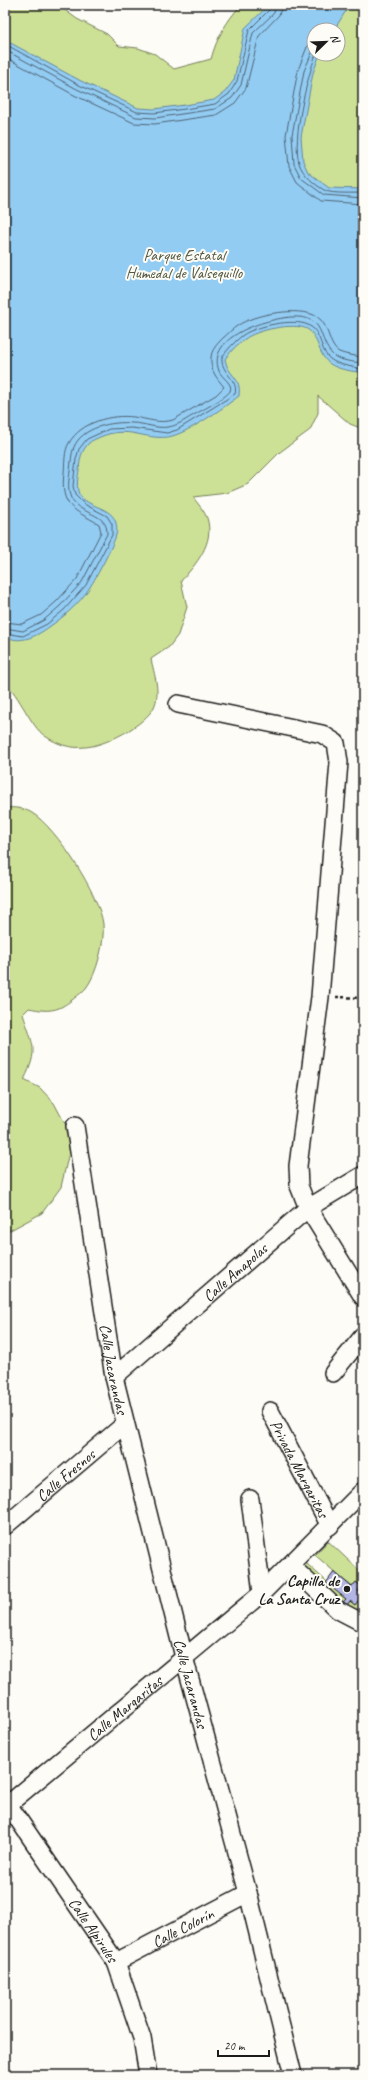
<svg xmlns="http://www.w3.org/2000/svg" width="368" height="2080" font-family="Caveat,sans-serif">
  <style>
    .green { fill: #cde196; stroke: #747e59; fill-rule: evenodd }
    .water { fill: #93ccf3; stroke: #63869d }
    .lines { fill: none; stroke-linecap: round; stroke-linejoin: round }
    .shore { stroke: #4c6272; stroke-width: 1 }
    .building { fill: #b3b5e6; stroke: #1c1c1c }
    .minor-casing { stroke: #1c1c1c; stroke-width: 20 }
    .path { stroke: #1c1c1c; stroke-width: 2.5; stroke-dasharray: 3 3; stroke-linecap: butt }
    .minor { stroke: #fdfcf7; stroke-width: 17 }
    .poi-dot { fill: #1c1c1c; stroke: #fdfcf7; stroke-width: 1.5 }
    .labels { text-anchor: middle; stroke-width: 4; stroke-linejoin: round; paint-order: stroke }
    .park-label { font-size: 16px; fill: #515741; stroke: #fdfcf7 }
    .street-label { font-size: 16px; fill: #1c1c1c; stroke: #fdfcf7 }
    .poi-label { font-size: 16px; font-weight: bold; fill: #1c1c1c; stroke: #fdfcf7; text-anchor: end }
  </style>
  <rect width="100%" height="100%" fill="#fdfcf7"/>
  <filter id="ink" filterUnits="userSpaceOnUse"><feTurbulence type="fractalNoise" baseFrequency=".025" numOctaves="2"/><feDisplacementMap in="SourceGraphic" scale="8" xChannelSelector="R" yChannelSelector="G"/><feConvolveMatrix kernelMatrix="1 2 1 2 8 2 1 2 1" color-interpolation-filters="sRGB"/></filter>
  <g filter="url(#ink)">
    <g class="green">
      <path d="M5 5H58L77 19 107 34 119 46 138 48 155 54 174 69 211 59C217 37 226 22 241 5H363V429L350 424 318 396V413L310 430 280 452 248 484 227 493 193 497C197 503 204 510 207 518 215 543 196 564 181 581L187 607 178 635 169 647 151 659C154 674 161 692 154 707 145 725 105 746 85 747 70 749 57 744 45 736 31 727 19 694 5 683ZM314 30H338V54H314Z"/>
      <path d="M5 808C14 807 24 808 32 813 56 827 100 896 103 924 105 941 97 974 86 988 83 992 65 1006 59 1008 49 1012 39 1010 29 1008L23 1014C33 1046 39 1049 24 1080L40 1088 54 1103 70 1133V1148L61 1187 42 1213 5 1233Z"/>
      <polygon points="328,1541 363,1574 363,1588 356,1582 352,1587 315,1555"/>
      <polygon points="307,1564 346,1599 343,1602 347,1605 350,1601 355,1605 363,1597 363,1618 299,1572"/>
    </g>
    <path class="water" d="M269 5H347V9L334 30H314V54H320L313 73 301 137 303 161 308 172 329 188 363 189V373C353 371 339 370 330 364 318 356 318 334 307 329 294 322 256 330 245 339 237 344 231 351 225 359 228 377 242 376 239 396 223 408 187 434 168 437 143 440 128 425 100 437 96 439 92 440 89 443 81 451 80 459 79 470 78 477 76 487 79 494 87 508 112 506 116 523 117 526 117 533 116 535 114 544 96 578 90 587 81 602 64 617 49 627 37 636 20 645 5 636V40L81 81 138 108 154 109 185 105 214 100 225 92 234 80 245 28Z"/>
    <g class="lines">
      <g class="shore">
        <polyline points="314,41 307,47 298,70 286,135 289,166 297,182 321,201 363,204"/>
        <polyline points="5,44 79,85 137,112 154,113 185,109 215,104 229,94 237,81 249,30 270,9 271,5"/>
        <polyline points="314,48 304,71 292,135 294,164 301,178 324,195 363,198"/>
        <polyline points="5,50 77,89 136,117 155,118 215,109 232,98 241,85 253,33 274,13 276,5"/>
        <path d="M316 54C307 79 292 137 299 163 302 174 316 186 326 191 333 194 355 193 363 193"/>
        <polyline points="5,57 74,95 134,123 155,124 216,115 235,103 246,88 259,36 279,15 282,5"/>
        <path d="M5 622 22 624 41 615 56 602 77 579 101 532 99 524C73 509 60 507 64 473 65 463 64 451 69 443 81 422 111 414 134 417 147 419 160 424 173 420L216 395 224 387C217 378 210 371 211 358 211 350 218 343 223 338 228 334 232 329 237 326 254 314 292 308 311 314 331 320 326 344 339 352 346 355 356 356 363 357"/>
        <path d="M5 628 23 631 44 620 60 606 82 582 107 534C108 511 79 516 71 498 67 489 69 480 70 471 71 463 71 454 74 447 82 427 113 421 132 423 144 423 156 429 168 427 177 426 185 420 192 416 200 411 226 398 230 391 234 384 221 377 219 371 206 336 266 319 291 317 328 315 316 340 334 356 341 361 354 362 363 363"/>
        <path d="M5 633 23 636 47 624 64 610 86 585 112 535V524L107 516 84 504 75 495 73 486 76 459 79 449 87 439 109 429 132 428 167 433 177 430 235 394C239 379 220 373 222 357 228 349 235 341 243 335 256 326 293 318 308 325 323 331 319 354 333 361 342 366 354 367 363 369"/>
      </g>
    </g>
    <polygon class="building" points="334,1572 352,1587 356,1582 361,1586 358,1591 363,1595 355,1605 350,1601 347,1605 343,1602 346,1599 326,1583"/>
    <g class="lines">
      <defs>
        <g id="minor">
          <polyline points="178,704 322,734 336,743 339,762 320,997 298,1166 299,1186 308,1208 363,1297"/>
          <path id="s1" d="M75 1126 114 1377 184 1657 248 1893 293 2075"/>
          <polyline points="333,1373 363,1336"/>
          <path id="s2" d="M114 1377 308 1208 363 1175"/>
          <path id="s3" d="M270 1411 330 1526"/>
          <polyline points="250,1499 262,1593"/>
          <path id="s4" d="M5 1526 125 1424"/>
          <polyline points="291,1566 338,1610 363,1623"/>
          <path id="s5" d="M5 1800 116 1962 142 2038 148 2075"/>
          <path id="s6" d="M5 1807 262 1593 363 1491"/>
          <path id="s7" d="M116 1962 248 1893"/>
        </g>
      </defs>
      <use href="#minor" class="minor-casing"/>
      <polyline class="path" points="336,997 363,998"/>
      <use href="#minor" class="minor"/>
    </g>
  </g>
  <circle class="poi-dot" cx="347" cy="1589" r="4"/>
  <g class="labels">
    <g class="park-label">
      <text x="184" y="260">Parque Estatal<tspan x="184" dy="18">Humedal de Valsequillo</tspan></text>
    </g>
    <g class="street-label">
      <text dy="6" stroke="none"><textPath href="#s2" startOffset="160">Calle Amapolas</textPath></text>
      <text dy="6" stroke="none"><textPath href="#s1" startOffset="246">Calle Jacarandas</textPath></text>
      <text dy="6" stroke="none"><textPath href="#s3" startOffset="65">Privada Margaritas</textPath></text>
      <text dy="6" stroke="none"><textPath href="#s4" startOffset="79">Calle Fresnos</textPath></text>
      <text dy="6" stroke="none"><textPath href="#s1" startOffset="570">Calle Jacarandas</textPath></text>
      <text dy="6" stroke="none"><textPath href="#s6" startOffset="155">Calle Margaritas</textPath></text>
      <text dy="6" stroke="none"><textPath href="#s7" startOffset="75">Calle Colorín</textPath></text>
      <text dy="6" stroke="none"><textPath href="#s5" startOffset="157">Calle Alpirules</textPath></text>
    </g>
    <g class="poi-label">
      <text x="339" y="1586">Capilla de<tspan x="339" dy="18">La Santa Cruz</tspan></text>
    </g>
  </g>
  <rect width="368" height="2080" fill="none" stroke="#fdfcf7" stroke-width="20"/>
  <rect x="10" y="10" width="348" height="2060" fill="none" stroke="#1c1c1c" stroke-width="1.5" filter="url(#ink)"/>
  <g transform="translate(326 42) rotate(67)"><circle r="19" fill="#fdfcf7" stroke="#a3a29f"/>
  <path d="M0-3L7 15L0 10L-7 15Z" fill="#1c1c1c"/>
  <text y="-6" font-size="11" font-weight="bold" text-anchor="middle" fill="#1c1c1c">N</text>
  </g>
  <path d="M218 2050v6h51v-6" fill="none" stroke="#1c1c1c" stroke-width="2"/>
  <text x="224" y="2050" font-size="12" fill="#1c1c1c" stroke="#fdfcf7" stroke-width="3" paint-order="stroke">20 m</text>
</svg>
